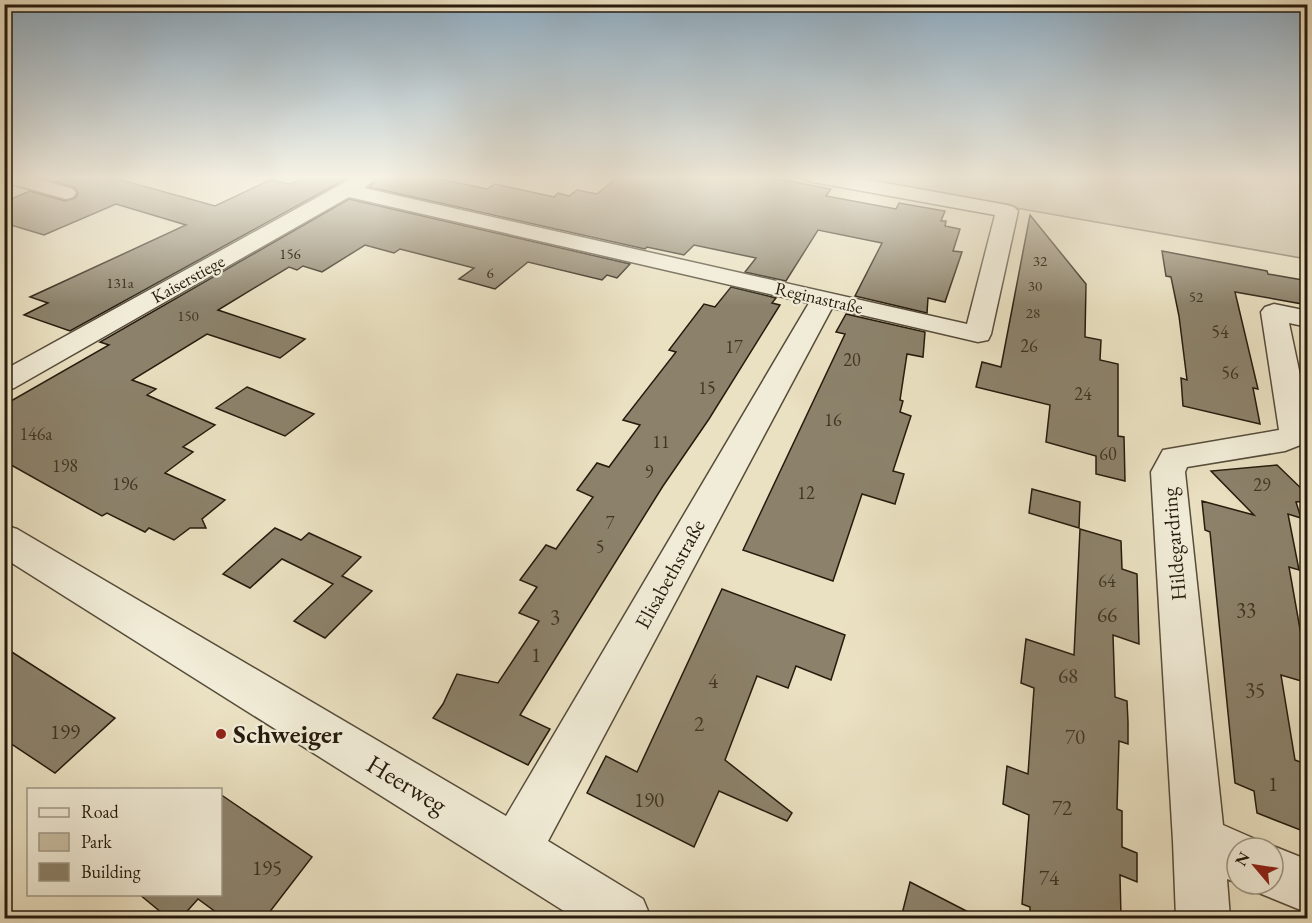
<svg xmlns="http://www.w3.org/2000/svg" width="1312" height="923" font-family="'EB Garamond',serif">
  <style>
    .green { fill: #c9bfa3; stroke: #786d58; stroke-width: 1.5 }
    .building { fill: #8c826b; stroke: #261b0d; stroke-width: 1.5 }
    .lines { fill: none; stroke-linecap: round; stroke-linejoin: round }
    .minor-casing { stroke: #574c3a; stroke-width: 3 }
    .minor { fill: #f1ecd7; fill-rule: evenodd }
    .poi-dot { fill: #8f2418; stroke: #f1ecd7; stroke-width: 2 }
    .labels { text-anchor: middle; stroke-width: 4.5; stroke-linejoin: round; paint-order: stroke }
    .far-number-label { font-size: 15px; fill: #403524 }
    .far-street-label { font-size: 18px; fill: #261b0d; stroke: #f1ecd7 }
    .number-label { font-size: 18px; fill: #403524 }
    .street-label { font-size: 21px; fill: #261b0d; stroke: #f1ecd7 }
    .near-number-label { font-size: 21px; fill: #403524 }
    .near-poi-label { font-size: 26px; font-weight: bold; fill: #261b0d; stroke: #f1ecd7; text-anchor: start }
    .near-street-label { font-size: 26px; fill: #261b0d; stroke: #f1ecd7 }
  </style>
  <rect width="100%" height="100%" fill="#eae1c2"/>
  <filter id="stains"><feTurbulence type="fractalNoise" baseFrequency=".00333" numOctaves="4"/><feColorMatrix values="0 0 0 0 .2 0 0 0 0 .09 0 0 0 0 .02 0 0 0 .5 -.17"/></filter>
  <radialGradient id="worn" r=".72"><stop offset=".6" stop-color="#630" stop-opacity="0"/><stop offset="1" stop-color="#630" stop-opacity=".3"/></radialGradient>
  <polygon class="green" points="833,176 1307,176 1307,259"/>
  <g class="building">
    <polygon points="69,176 107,176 215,206 270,180 291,184 307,176 351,176 70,331 24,315 48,303 30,297 186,225 116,204 44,235 4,223 4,202 30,191 65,201 75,198 78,193 75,188 55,182"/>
    <polygon points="374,176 426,176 487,189 495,184 554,197 558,193 569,196 577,190 597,194 619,176 762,176 831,189 826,196 896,209 899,203 945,211 941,221 946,221 945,226 960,229 953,251 962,252 945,302 928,298 927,313 855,296 882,243 818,230 786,281 745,272 756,258 694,245 684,255 647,247 645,249 369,187 376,180"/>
    <polygon points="349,199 630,264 617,278 607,275 602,280 528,262 495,289 459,279 474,268 400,249 394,253 365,245 322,272 303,266 297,270 289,267 218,310 305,339 280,358 207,334 132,380 156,389 147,395 215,425 183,447 193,452 165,473 225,500 202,519 206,528 190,528 174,540 149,528 145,532 107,513 102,516 4,461 4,405 109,345 100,342"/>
    <polygon points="1030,215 1086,284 1085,337 1101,340 1100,360 1118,364 1118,436 1124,437 1125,481 1096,474 1096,456 1046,442 1050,405 976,387 982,362 1001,367"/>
    <polygon points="1162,251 1267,271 1268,274 1308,281 1308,305 1235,292 1258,389 1253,388 1260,424 1183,406 1181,378 1187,380 1179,316 1171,277 1166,276"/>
    <polygon points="731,287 776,298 772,303 780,305 709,419 663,486 520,715 550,729 528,765 433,718 443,704 457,674 498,683 539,621 519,613 537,587 520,580 546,545 556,549 593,497 577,490 597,463 609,467 640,425 623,420 676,352 669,350 704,304 715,307"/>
    <polygon points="846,314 925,332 923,357 907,354 900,400 903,401 900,412 911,416 893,471 904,474 895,504 862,494 833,581 743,550 845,334 836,332"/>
    <polygon points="247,387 314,414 285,436 216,408"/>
    <polygon points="1277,465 1308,495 1308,501 1296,502 1301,518 1288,514 1299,570 1289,567 1303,646 1306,647 1308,657 1308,683 1281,675 1295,760 1303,763 1308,786 1308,833 1257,813 1254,791 1235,783 1210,532 1205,530 1202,501 1254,515 1211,471"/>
    <polygon points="1032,489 1080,502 1079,528 1029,513"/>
    <polygon points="275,528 301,540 309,533 361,557 342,576 372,591 325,638 294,621 333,584 282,559 250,588 223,574"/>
    <polygon points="1080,529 1121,541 1122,569 1137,574 1139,644 1113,635 1115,697 1127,701 1128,722 1128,744 1119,741 1117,809 1122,811 1122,847 1137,853 1137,882 1120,875 1121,918 1030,918 1030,907 1022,904 1029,815 1003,804 1007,766 1028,774 1034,688 1021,683 1026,639 1074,655"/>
    <polygon points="722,589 845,635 831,680 796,666 788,688 757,676 725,760 792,813 787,821 719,791 694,847 587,793 606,756 637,772"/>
    <polygon points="4,647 115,718 55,773 4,739"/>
    <polygon points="220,794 312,857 265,918 224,918 198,899 181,918 168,918 139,894 220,894"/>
    <polygon points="910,882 980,918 901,918"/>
  </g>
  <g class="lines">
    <defs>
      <g id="minor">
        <polygon points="4,176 28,176 73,189 76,193 73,197 66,199 4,182"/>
        <polygon points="356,176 371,176 374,180 364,188 967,324 995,215 813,182 806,180 803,176 847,176 1007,205 1014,207 1018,211 991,334 988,340 978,342 832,308 548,841 643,899 651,918 575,918 4,558 4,525 17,529 506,816 809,303 349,197 14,388 4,391 4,370"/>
        <polygon points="1274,304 1308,311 1308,327 1289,323 1308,413 1308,442 1285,451 1187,467 1185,472 1223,825 1255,839 1259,848 1237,848 1237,883 1227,879 1230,918 1176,918 1173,841 1151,472 1163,450 1279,430 1261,312 1265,307"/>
        <polygon points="1273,846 1308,860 1308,913 1254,891 1252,884 1273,884 1273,848 1268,848"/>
      </g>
    </defs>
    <use href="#minor" class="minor-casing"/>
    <use href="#minor" class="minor"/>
  </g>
  <linearGradient id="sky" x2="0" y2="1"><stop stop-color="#8eabc0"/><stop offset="0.58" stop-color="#f6f2e4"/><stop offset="1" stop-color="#f6f2e4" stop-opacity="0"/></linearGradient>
  <rect width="1312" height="306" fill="url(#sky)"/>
  <circle class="poi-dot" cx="221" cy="734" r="6"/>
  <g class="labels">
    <g class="far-number-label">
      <text x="290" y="259">156</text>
      <text x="1040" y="266">32</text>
      <text x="490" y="278">6</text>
      <text x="120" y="288">131a</text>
      <text x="1035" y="291">30</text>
      <text x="1196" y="302">52</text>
      <text x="1033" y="318">28</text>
      <text x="188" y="321">150</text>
    </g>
    <g class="far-street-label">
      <text transform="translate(188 279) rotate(-29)" y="6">Kaiserstiege</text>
      <text transform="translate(819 298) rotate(13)" y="6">Reginastraße</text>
    </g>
    <g class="number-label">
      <text x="1220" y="338">54</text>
      <text x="1029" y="352">26</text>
      <text x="734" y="353">17</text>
      <text x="852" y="366">20</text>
      <text x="1230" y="379">56</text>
      <text x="707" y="394">15</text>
      <text x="1083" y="400">24</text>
      <text x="833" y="426">16</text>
      <text x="36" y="440">146a</text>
      <text x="661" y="448">11</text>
      <text x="1108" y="460">60</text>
      <text x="65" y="472">198</text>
      <text x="649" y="478">9</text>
      <text x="125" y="490">196</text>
      <text x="1262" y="491">29</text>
      <text x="806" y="499">12</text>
      <text x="610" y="529">7</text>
      <text x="600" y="553">5</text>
      <text x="1107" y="587">64</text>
    </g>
    <g class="street-label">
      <text transform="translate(1174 544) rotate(-95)" y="7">Hildegardring</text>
      <text transform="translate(670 574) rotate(-61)" y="7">Elisabethstraße</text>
    </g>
    <g class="near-number-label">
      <text x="1246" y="617">33</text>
      <text x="1107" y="622">66</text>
      <text x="555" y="624">3</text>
      <text x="536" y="662">1</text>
      <text x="1068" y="683">68</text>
      <text x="713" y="688">4</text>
      <text x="1255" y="697">35</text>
      <text x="699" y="731">2</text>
      <text x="65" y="739">199</text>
      <text x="1075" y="744">70</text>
      <text x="1273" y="791">1</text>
      <text x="649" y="807">190</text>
      <text x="1062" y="815">72</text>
      <text x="267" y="875">195</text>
      <text x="1049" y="885">74</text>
    </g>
    <g class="near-poi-label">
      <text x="233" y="743">Schweiger</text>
    </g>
    <g class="near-street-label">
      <text transform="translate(407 784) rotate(31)" y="9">Heerweg</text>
    </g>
  </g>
  <rect width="1312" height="923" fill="none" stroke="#eae1c2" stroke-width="24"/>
  <rect x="6" y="6" width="1300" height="911" fill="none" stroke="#261b0d" stroke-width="3"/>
  <rect x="12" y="12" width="1288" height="899" fill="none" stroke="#261b0d" stroke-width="1.5"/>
  <rect x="27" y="788" width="195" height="108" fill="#f1ecd7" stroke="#a09886" stroke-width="1.5"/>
  <rect x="39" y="808" width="30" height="9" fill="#f1ecd7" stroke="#a09886" stroke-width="1.5"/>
  <text x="81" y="818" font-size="18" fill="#261b0d">Road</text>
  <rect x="39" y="833" width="30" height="18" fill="#c9bfa3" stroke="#a09886" stroke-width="1.5"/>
  <text x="81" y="848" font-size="18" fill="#261b0d">Park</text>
  <rect x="39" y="863" width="30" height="18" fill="#8c826b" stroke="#a09886" stroke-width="1.5"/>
  <text x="81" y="878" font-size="18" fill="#261b0d">Building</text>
  <g transform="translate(1255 866) rotate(299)"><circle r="28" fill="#f1ecd7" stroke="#a09886" stroke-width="1.5"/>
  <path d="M0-4.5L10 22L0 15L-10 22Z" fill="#8f2418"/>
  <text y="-9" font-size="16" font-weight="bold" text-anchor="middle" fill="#261b0d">N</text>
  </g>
  <rect width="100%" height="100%" filter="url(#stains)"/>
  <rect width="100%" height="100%" fill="url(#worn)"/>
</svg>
